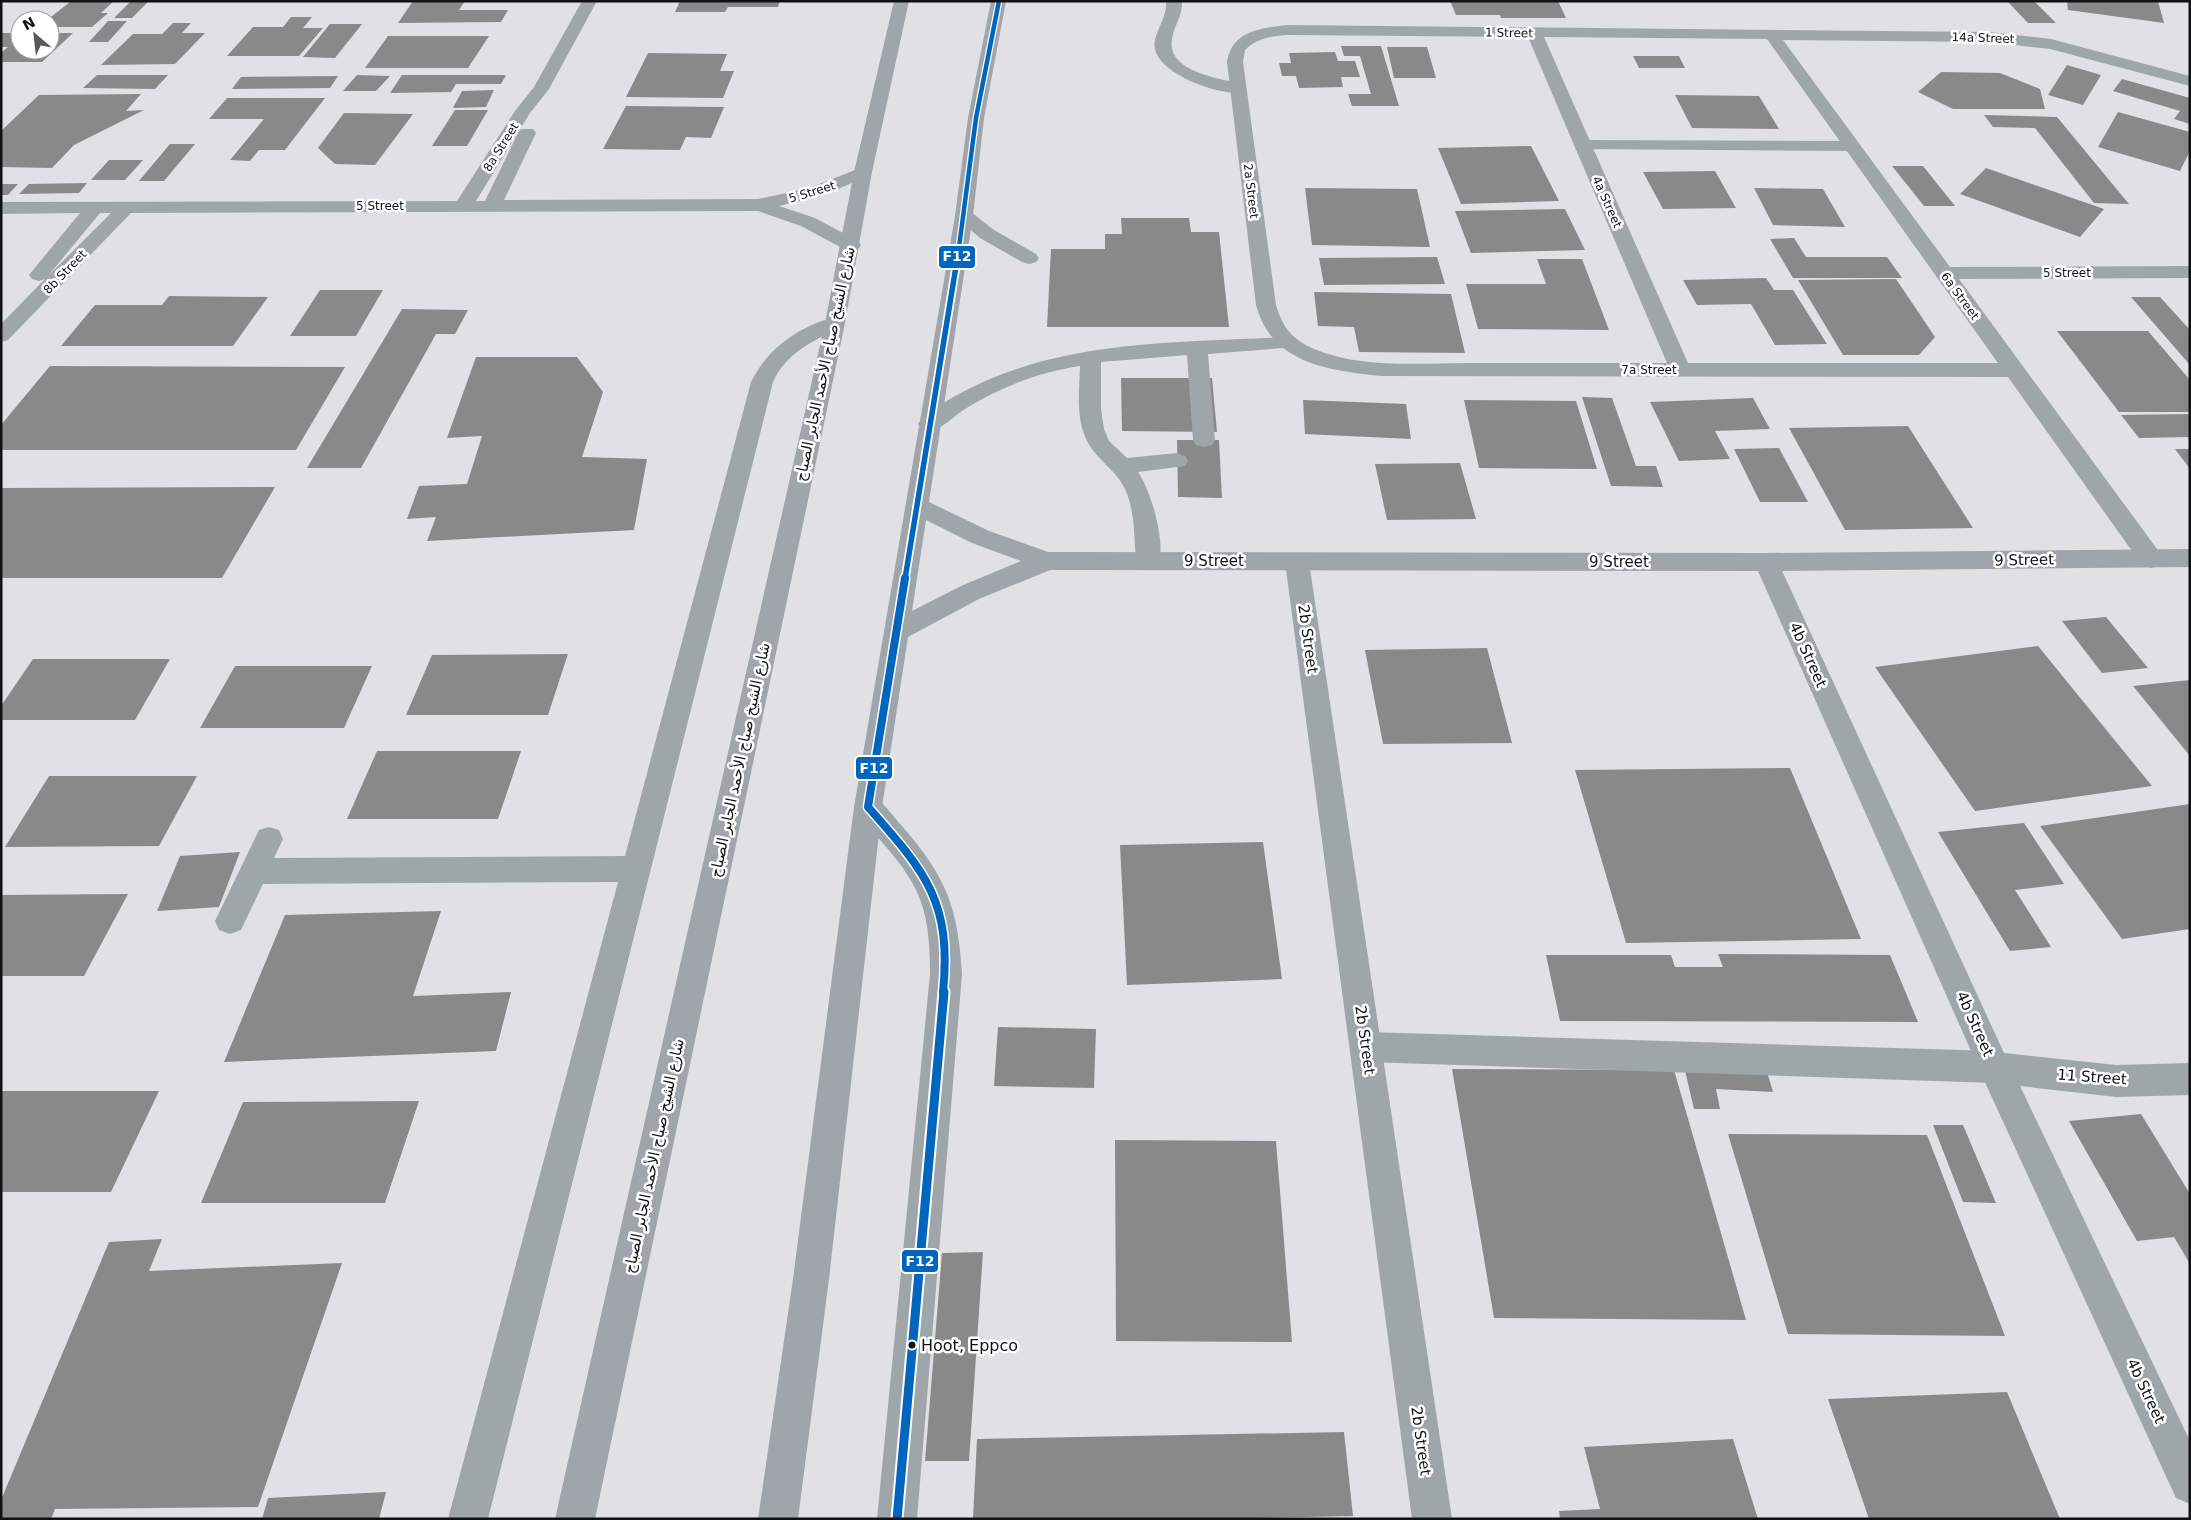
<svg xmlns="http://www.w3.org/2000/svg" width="2191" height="1520" font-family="'DejaVu Sans','Noto Sans Arabic',sans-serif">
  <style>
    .building { fill: #8a898a }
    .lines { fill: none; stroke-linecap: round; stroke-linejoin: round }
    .lane { fill: #9fa6aa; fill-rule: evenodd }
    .street { fill: #9fa6aa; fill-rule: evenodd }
    .secondary { fill: #9fa5aa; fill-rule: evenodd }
    .bus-1-far3-casing { stroke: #fff; stroke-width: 7 }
    .bus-1-far2-casing { stroke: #fff; stroke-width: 9 }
    .bus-1-far1-casing { stroke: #fff; stroke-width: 11 }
    .bus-1-casing { stroke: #fff; stroke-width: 13 }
    .bus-1-far3 { stroke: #0065bd; stroke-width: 4.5 }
    .bus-1-far2 { stroke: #0065bd; stroke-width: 5.5 }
    .bus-1-far1 { stroke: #0065bd; stroke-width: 8 }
    .bus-1 { stroke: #0065bd; stroke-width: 9 }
    .bus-dot { fill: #101113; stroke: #fff; stroke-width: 2 }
    .labels { text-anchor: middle; stroke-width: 5; stroke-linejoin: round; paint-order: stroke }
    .far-street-label { font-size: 12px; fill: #101113; stroke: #fff }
    .street-label { font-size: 15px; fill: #101113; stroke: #fff }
    .near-bus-label { font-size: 16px; fill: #101113; stroke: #fff; text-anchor: start }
    .line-badge { stroke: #fff; stroke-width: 2 }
    .badge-label { font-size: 14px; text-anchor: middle; font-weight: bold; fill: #fff }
  </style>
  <rect width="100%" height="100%" fill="#e0e0e5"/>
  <g class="building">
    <polygon points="71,1 114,1 101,13 108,13 92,27 50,27 50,20 22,20 26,17 51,17"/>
    <polygon points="131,1 149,1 132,18 114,18"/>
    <polygon points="413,1 465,1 459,10 508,10 501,22 398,23"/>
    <polygon points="680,1 780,1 778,7 728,7 725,12 675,12"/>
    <polygon points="1450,1 1558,1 1566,18 1501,18 1500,15 1456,15"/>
    <polygon points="2007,1 2034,1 2056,23 2028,23"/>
    <polygon points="2067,1 2158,1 2164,23 2068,10"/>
    <polygon points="291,17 312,17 303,28 323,28 299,56 227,56 253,27 283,27"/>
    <polygon points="108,21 127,21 108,42 89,42"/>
    <polygon points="173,23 191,23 182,33 205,33 175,64 101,65 133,34 162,34"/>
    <polygon points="330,24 362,24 335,58 303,57"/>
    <polygon points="1,33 20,33 20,50 50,50 50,33 73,33 42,62 1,62 1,53 8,47 1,47"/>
    <polygon points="388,36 489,36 468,68 365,68"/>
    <polygon points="1341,46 1381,46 1399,106 1352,106 1348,94 1371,94 1360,56 1344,56"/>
    <polygon points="1387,47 1427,47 1436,78 1394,78"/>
    <polygon points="1335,52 1338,61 1355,61 1360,77 1341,77 1343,87 1299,88 1296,76 1282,76 1279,63 1291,63 1289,53"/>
    <polygon points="648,53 727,54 720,71 734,71 723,98 626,97"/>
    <polygon points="1633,56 1679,56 1685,68 1639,68"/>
    <polygon points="2067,65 2101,75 2083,105 2048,95"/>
    <polygon points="1941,72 2000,73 2040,89 2045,109 1953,109 1918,92"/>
    <polygon points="97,75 168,75 155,89 83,88"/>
    <polygon points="357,75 390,76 376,91 343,91"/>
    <polygon points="402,75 506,75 501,84 456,84 451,92 390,93"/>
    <polygon points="338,76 330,88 232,89 241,77"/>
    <polygon points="2122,79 2190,98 2190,124 2174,119 2180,111 2113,91"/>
    <polygon points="494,90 486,107 453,108 462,91"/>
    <polygon points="141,94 126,111 144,110 74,145 52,168 1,167 1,131 39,95"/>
    <polygon points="1675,95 1759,96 1779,129 1692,128"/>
    <polygon points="227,98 325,98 285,150 259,150 250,161 230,160 264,119 209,119"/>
    <polygon points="626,106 724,107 711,138 686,137 680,150 603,149"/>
    <polygon points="455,110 488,110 467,146 432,146"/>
    <polygon points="2118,112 2190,132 2190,151 2180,171 2098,147"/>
    <polygon points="344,113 413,114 375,165 335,164 318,148"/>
    <polygon points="1984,115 2057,117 2129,204 2094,203 2035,128 1993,127"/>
    <polygon points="170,144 195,144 164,181 139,181"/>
    <polygon points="1531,146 1559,201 1461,204 1438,148"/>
    <polygon points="109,160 143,160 125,180 91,180"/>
    <polygon points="1892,166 1923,166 1955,206 1924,206"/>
    <polygon points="1986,168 2104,209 2080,237 1960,194"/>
    <polygon points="1715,171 1736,208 1663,209 1643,172"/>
    <polygon points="87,183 79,193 19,194 29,184"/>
    <polygon points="1,184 18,184 8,195 1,195"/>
    <polygon points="1305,188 1417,189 1430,247 1312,245"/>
    <polygon points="1754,188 1823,189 1845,227 1773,225"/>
    <polygon points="1565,209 1585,250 1471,253 1455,211"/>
    <polygon points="1121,218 1189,218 1191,232 1219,232 1229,327 1047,327 1051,249 1105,249 1105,234 1122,234"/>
    <polygon points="1794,238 1806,257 1887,257 1902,278 1793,278 1770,239"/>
    <polygon points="1437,257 1445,284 1324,285 1319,258"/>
    <polygon points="1537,259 1582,259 1609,330 1478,329 1466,284 1546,284"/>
    <polygon points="1766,278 1774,290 1793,290 1827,344 1775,345 1751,304 1697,305 1683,280"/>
    <polygon points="1896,279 1935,337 1919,355 1843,355 1798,280"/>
    <polygon points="320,290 383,290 356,336 290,336"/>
    <polygon points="1314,292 1451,294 1465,353 1359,352 1354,327 1318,326"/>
    <polygon points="169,296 268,297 233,346 61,346 95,305 162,305"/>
    <polygon points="2131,297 2160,297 2190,330 2190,365"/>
    <polygon points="402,309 468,310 455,334 436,334 361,468 307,468"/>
    <polygon points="2057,331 2148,331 2190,380 2190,412 2119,412"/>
    <polygon points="476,357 577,357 603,392 582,457 647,459 634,530 427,541 436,517 407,519 419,486 467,484 482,436 447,438"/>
    <polygon points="50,366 345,367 296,450 1,450 1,425"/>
    <polygon points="1121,378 1212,378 1217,432 1122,431"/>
    <polygon points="1582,397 1612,398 1636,466 1656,466 1663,487 1611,486"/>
    <polygon points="1753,398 1770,429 1715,431 1730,459 1679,461 1650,402"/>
    <polygon points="1303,400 1406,404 1411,439 1305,434"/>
    <polygon points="1464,400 1576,401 1597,469 1479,468"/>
    <polygon points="2190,414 2190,437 2139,438 2121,415"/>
    <polygon points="1908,426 1973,528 1845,530 1789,428"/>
    <polygon points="1177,440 1219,440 1222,498 1178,497"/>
    <polygon points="1779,448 1808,502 1760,502 1734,449"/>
    <polygon points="2175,449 2190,449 2190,469"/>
    <polygon points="1460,463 1476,519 1387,520 1375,464"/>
    <polygon points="275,487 222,578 1,578 1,488"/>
    <polygon points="2106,617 2148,668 2102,673 2062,621"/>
    <polygon points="2038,646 2152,786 1975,811 1875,667"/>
    <polygon points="1487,648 1512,743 1383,744 1365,650"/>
    <polygon points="568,654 548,715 406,715 432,655"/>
    <polygon points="33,659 170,659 135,720 1,720 1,706"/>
    <polygon points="235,666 372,666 344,728 200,728"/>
    <polygon points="2190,680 2190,756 2133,686"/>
    <polygon points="377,751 521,751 498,819 347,819"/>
    <polygon points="1790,768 1861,939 1626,943 1575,770"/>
    <polygon points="49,776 197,776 159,846 5,847"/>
    <polygon points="2190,804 2190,929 2122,939 2040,826"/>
    <polygon points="2024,823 2064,884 2015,890 2051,947 2010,951 1938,832"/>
    <polygon points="1263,842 1282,979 1127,985 1120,845"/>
    <polygon points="240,852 219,907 157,911 180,856"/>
    <polygon points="128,894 84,976 1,976 1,895"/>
    <polygon points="441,911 413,996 511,992 496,1051 224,1062 285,915"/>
    <polygon points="1718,954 1890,955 1918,1022 1560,1021 1546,955 1671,955 1675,967 1723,967"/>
    <polygon points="998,1027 1096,1029 1094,1088 994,1086"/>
    <polygon points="1683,1062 1765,1065 1773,1092 1716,1089 1720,1109 1694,1109"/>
    <polygon points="1452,1069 1674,1070 1746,1320 1494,1318"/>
    <polygon points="1,1091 159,1091 111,1192 1,1192"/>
    <polygon points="419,1101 385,1203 201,1203 243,1102"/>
    <polygon points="2141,1114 2190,1194 2190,1264 2174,1237 2137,1241 2069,1121"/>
    <polygon points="1933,1125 1963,1125 1996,1203 1963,1202"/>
    <polygon points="1728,1134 1927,1135 2005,1336 1788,1334"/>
    <polygon points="1115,1140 1276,1141 1292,1342 1116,1341"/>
    <polygon points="162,1239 149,1271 342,1263 258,1507 55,1509 51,1519 1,1519 1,1500 109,1242"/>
    <polygon points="983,1252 969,1461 925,1461 942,1253"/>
    <polygon points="2007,1392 2060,1519 1869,1519 1828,1399"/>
    <polygon points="1344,1432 1353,1516 1211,1519 973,1519 977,1439"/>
    <polygon points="1733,1439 1758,1519 1560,1519 1559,1511 1600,1509 1584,1447"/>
    <polygon points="386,1492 379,1519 262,1519 268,1498"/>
  </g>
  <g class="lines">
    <g class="lane">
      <path d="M1166 1H1182C1183 16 1174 25 1172 39 1166 72 1221 79 1244 84L1246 88 1244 92C1222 97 1160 75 1155 49 1152 33 1168 19 1166 1Z"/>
      <polygon points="1583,140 1851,141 1857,142 1860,146 1857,150 1851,151 1577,149 1574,145 1577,141"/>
      <polygon points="964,210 971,212 994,230 1036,254 1039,258 1036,262 1029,264 1022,262 980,238 955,216 957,212"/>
      <path d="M1289 337 1296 339 1299 343 1296 347 1208 354 1215 440 1212 445 1204 447 1196 445 1193 440 1187 355 1101 362V409L1104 429 1109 441 1127 458 1177 453 1185 456 1188 461 1185 466 1138 472C1151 490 1168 548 1157 567L1148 570 1139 567 1136 561C1134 537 1135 511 1125 489 1118 474 1106 466 1096 454 1074 429 1079 396 1080 366 1040 372 1000 387 965 409 951 418 939 434 921 429L918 424C926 412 945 402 957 395 1058 339 1177 343 1289 337Z"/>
      <path d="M868 795C883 800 891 814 901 825 946 876 958 907 962 974L917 1519H877L930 974C930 950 929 925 921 902 910 869 880 841 858 815L854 807 858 799Z"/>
      <polygon points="1366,1032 1994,1051 2005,1056 2010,1067 2005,1078 1994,1083 1366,1062 1355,1058 1350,1047 1355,1036"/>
    </g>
    <g class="street">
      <path d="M582 1H597L549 89 530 113 476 201H485L518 133 521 129H533L536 133 504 200 758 199 809 188 863 167 869 168 872 172 869 176 821 196 779 206 815 218 858 241 861 245 858 249 851 251 844 249 801 226 758 211 131 213 8 340 1 342V324L45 279 39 281 32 279 29 275 80 213 1 214V202L457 201 515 111 534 87ZM100 213H111L48 276Z"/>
      <path d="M1288 25 1989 32 2051 39 2190 76V86L2050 49 1989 42 1783 40 1950 267 2190 266V278L1959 279 2160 553 2163 559 2160 565 2151 568 2142 565 2008 377 1381 376C1328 370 1272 364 1256 305L1227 62C1232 30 1261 28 1288 25ZM1288 35 1528 37 1667 363C1601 363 1535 363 1469 363 1419 363 1362 369 1314 349 1292 339 1283 328 1276 305L1243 62 1245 50C1257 38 1272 36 1288 35ZM1544 37 1767 39 1998 363H1688Z"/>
      <path d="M835 317 842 319 845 323 842 327C814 340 786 353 773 382L488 1519H448L618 882 263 884 241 930 230 934 219 930 215 921 259 830 269 827 279 830 283 839 274 858 625 856 751 382C767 349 799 326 835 317Z"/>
      <polygon points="1297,553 1306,556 1309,562 1452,1519 1412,1519 1285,562 1288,556"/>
      <polygon points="1766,553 1775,556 1778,562 2004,1053 2116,1065 2190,1063 2190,1095 2116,1097 2020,1086 2190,1441 2190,1504 2176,1498 1983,1078 1754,562 1757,556"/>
    </g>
    <g class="secondary">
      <polygon points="894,1 909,1 872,172 845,323 595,1519 555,1519 825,323 854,172"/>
      <path d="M991 1H1006L984 118 973 216 929 502 989 531 1048 552 1766 553 2190 549V567L1766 571 1050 570 979 599 908 637 882 807 829 1279 798 1519H758L793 1279 854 807 955 216 968 118ZM926 520 972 543 1021 561 961 586 912 611Z"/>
    </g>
    <defs>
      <polyline id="bus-1-far3" points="958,255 976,118 999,1"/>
      <polyline id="bus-1-far2" points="905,579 958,254"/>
      <path id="bus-1-far1" d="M905 578 868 807C926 873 952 901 943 993"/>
      <polyline id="bus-1" points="897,1519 944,992"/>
    </defs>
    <use href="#bus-1-far3" class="bus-1-far3-casing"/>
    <use href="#bus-1-far2" class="bus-1-far2-casing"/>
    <use href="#bus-1-far1" class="bus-1-far1-casing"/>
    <use href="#bus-1" class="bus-1-casing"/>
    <use href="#bus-1-far3" class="bus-1-far3"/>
    <use href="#bus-1-far2" class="bus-1-far2"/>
    <use href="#bus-1-far1" class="bus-1-far1"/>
    <use href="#bus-1" class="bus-1"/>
  </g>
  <circle class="bus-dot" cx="912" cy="1345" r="4.5"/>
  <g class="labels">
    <g class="far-street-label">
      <text transform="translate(1509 33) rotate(1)" y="4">1 Street</text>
      <text transform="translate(1983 38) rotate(2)" y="4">14a Street</text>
      <text transform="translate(501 147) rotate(-58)" y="4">8a Street</text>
      <text transform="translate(1251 191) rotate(83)" y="4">2a Street</text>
      <text transform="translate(812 192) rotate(-17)" y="4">5 Street</text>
      <text transform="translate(1607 202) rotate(66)" y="4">4a Street</text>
      <text x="380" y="210">5 Street</text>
      <text transform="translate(65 272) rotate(-46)" y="4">8b Street</text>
      <text x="2067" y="277">5 Street</text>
      <text transform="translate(1960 296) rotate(54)" y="4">6a Street</text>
      <text x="1649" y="374">7a Street</text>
    </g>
    <g class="street-label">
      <text transform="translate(825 364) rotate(-78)" y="5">شارع الشيخ صباح الأحمد الجابر الصباح</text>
      <text transform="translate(2024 560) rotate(-1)" y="5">9 Street</text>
      <text x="1214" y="566">9 Street</text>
      <text x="1619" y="567">9 Street</text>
      <text transform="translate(1308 639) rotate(82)" y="5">2b Street</text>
      <text transform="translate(1808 655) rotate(66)" y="5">4b Street</text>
      <text transform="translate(740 760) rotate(-78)" y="5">شارع الشيخ صباح الأحمد الجابر الصباح</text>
      <text transform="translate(1975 1024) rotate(66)" y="5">4b Street</text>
      <text transform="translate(1365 1040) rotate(82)" y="5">2b Street</text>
      <text transform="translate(2092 1077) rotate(4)" y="5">11 Street</text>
      <text transform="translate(654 1156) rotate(-78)" y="5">شارع الشيخ صباح الأحمد الجابر الصباح</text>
      <text transform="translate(2146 1391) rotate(65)" y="5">4b Street</text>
      <text transform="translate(1421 1441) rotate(82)" y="5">2b Street</text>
    </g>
    <g class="near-bus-label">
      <text x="921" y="1351">Hoot, Eppco</text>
    </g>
  </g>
  <g class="line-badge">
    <rect x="938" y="245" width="38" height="24" rx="5" fill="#0065bd"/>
    <rect x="855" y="756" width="38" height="24" rx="5" fill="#0065bd"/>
    <rect x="901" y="1249" width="38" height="24" rx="5" fill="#0065bd"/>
  </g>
  <g class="badge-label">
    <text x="957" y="261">F12</text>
    <text x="874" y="773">F12</text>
    <text x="920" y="1266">F12</text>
  </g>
  <rect width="2191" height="1520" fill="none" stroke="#101113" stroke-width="5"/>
  <g transform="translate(35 35) rotate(332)"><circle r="24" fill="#ffffff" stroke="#9fa0a1"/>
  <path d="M0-4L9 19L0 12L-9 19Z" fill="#59595c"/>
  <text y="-8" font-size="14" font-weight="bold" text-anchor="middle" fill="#101113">N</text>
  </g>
</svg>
